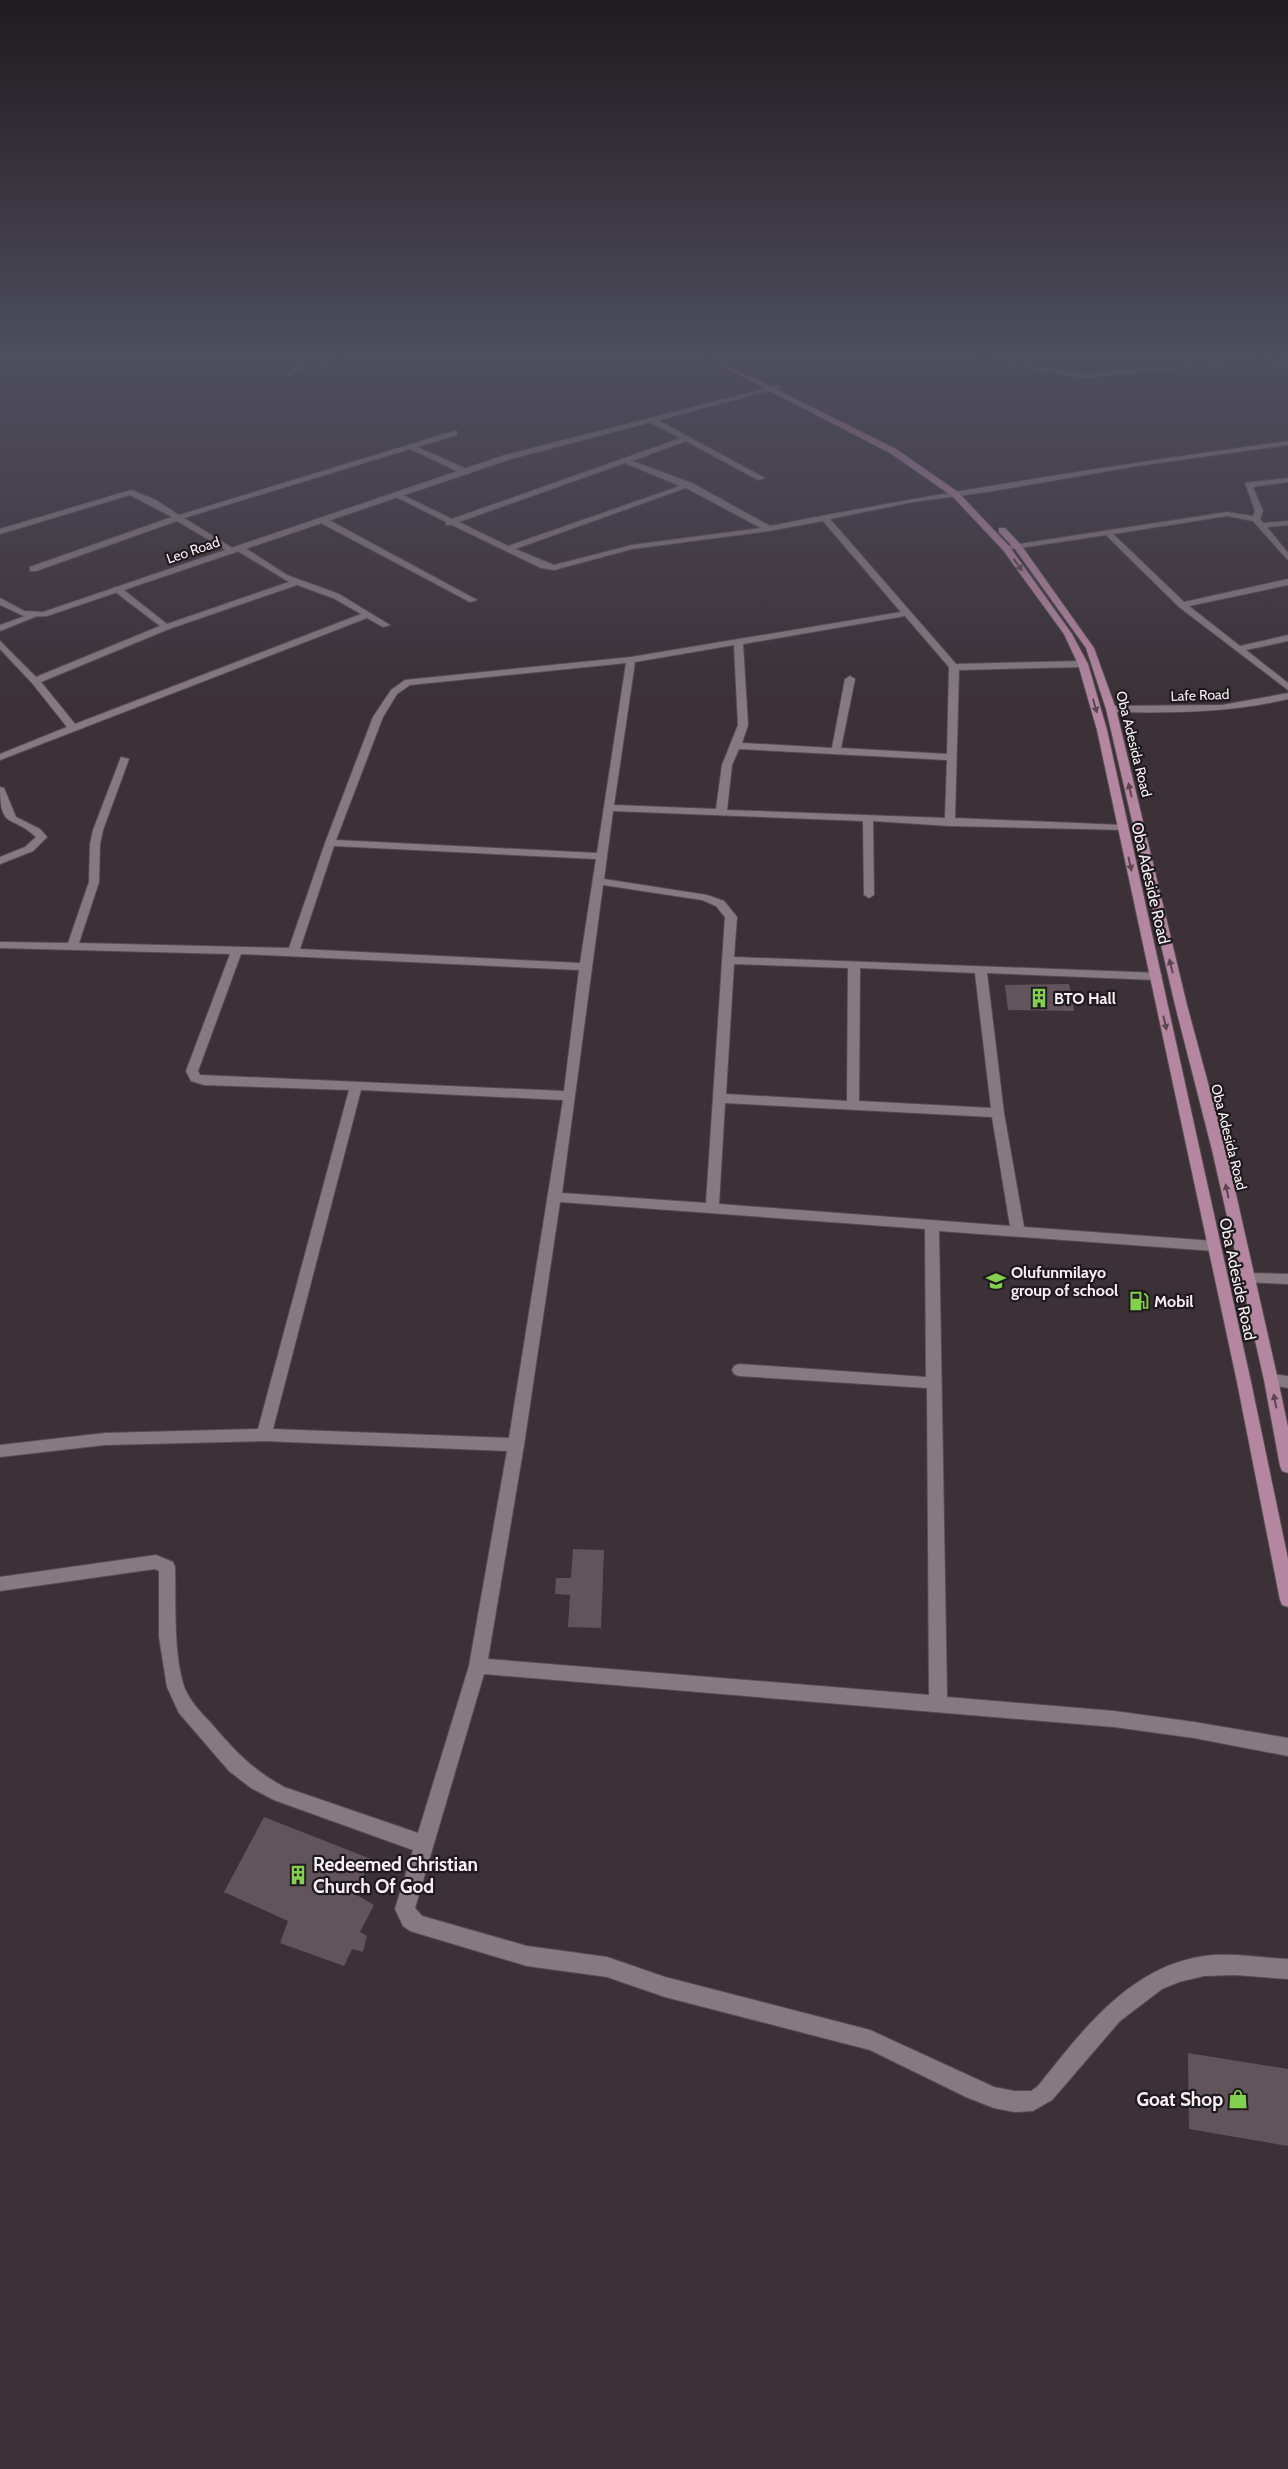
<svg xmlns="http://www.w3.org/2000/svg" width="1288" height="2469" font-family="Cabin,sans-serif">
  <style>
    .building { fill: #61555b }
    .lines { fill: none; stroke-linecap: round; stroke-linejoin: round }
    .minor-casing { stroke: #554d51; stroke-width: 2 }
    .tertiary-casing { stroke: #554d51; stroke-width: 2 }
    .primary-casing { stroke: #554d51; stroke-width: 2 }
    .minor { fill: #867a80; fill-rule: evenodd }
    .tertiary { fill: #867a80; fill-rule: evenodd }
    .primary { fill: #b486a0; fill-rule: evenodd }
    .oneway { fill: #5b4551 }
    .labels { text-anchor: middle; stroke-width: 4.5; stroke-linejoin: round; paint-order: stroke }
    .far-street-label { font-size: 14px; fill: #f7f0f3; stroke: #1f1a1d }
    .street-label { font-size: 16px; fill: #f7f0f3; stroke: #1f1a1d }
    .poi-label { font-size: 16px; font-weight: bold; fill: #f7f0f3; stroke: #1f1a1d; text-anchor: start }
    .near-poi-label { font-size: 19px; font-weight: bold; fill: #f7f0f3; stroke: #1f1a1d; text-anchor: start }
  </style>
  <rect width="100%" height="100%" fill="#3b3137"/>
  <g class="building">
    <polygon points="1069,984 1074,1011 1008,1010 1005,985"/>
    <polygon points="573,1549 604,1550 601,1628 568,1627 570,1595 555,1594 556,1578 571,1578"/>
    <polygon points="264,1817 371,1859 355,1894 374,1905 360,1932 367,1936 363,1952 352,1949 344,1966 280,1943 288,1921 224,1892"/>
    <polygon points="1188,2053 1288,2069 1288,2146 1189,2129"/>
  </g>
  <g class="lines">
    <defs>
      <g id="minor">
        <polygon points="347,356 356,356 296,371 289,376 284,375 292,369"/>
        <polygon points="966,356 978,356 1083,374 1287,356 1284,358 1270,359 1288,366 1288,370 1262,360 1083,378"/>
        <path d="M648 418H654L765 478 758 480 686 441 632 461 692 483 770 526C942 492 1115 465 1288 441V445L1137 466 987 492 913 502 830 519 956 664 1083 661 1088 664 1083 667 959 670 955 818 1122 825 1126 826V830L950 826 873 821 874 895 869 898 864 895 863 821 613 811 604 879 707 895 724 901 737 917 734 957 1160 973 1162 976 1156 980 987 973 1004 1113 1024 1227 1214 1241 1221 1246 1214 1251 939 1231 947 1697 1114 1711 1194 1722 1288 1738V1756L1194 1738 1114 1727 484 1674 415 1908 422 1916 527 1946 607 1957 665 1977 870 2030 994 2087 1014 2091H1031L1038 2086C1082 2031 1129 1967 1204 1956 1232 1952 1261 1958 1288 1959V1979L1235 1975 1204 1976 1179 1982 1162 1989 1120 2021 1052 2100 1033 2111 1014 2112 994 2108 966 2097 870 2050 665 1997 607 1977 527 1966 410 1931 403 1926 395 1909 413 1850 274 1800 251 1788 229 1771 179 1713 167 1687 159 1637V1571L155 1569 0 1591V1577L156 1555 173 1562 175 1567C176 1602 173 1657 185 1689 191 1702 200 1712 210 1722 234 1750 251 1769 284 1787L418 1833 469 1666 507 1451 264 1441 105 1445 0 1457V1445L105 1433 258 1429 349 1090 204 1085 191 1081 186 1071 230 954 0 948V942L68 943 89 882 90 844 93 830 121 757 129 759 103 830 100 844 99 882 79 943 289 948 325 843 373 717 391 690 405 680 631 657 901 612 823 521 769 531 632 549 554 570 541 568 452 525H446V522L394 496 401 494 452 519 681 438 648 422ZM625 463 680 486 508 546 459 522ZM686 488 761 528 632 545 554 565 515 549ZM905 616 949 667 947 754 841 748 855 679 850 676 845 679 832 748 742 743 748 725 743 644ZM734 645 738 725 722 765 716 809 614 805 635 662ZM626 663 597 853 336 840 383 717 397 694 410 685ZM739 749 947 760 945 818 727 810 732 765ZM334 846 596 859 580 963 300 949ZM603 885 702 900 716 906 725 917 706 1203 562 1193ZM241 954 579 970 564 1091 200 1075 198 1071ZM734 964 848 968 847 1101 726 1094ZM860 968 975 973 991 1108 859 1101ZM361 1090 563 1100 509 1438 273 1429ZM725 1103 992 1117 1010 1226 719 1204ZM560 1202 925 1229 926 1377 739 1364 734 1366 732 1370 734 1374 739 1376 927 1388 929 1695 488 1659 524 1445Z"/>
        <polygon points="454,431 457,431 457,435 417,447 469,470 469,474 463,474 410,449 184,518 234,549 234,553 231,553 177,521 36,571 30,571 30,567 172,517 130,495 0,534 0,529 131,490 156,500 179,515"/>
        <polygon points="1288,478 1288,482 1253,487 1263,511 1260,519 1263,523 1288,521 1288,525 1267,527 1288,553 1288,560 1253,521 1227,516 1113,534 1184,602 1288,579 1288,585 1189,606 1240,646 1288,635 1288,641 1246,650 1288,683 1288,690 1179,607 1106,535 1006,550 1002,548 1006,546 1227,512 1253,516 1255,511 1245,483"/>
        <polygon points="321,519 327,519 477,600 470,602 321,523"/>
        <path d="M236 546H242L287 575 339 594 390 625 383 627 367 618 0 760V754L67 727 32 683 0 649V641L36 677 160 626 114 591V587H120L167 624 289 582 236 550ZM297 585 333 598 361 614 75 724 41 682 169 629Z"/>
        <polygon points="28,615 35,617 0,631 0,625"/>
        <path d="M1288 693V699C1229 713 1171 713 1111 712L1106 709 1111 706 1222 705Z"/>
        <path d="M0 787 4 788 16 817 40 829 47 837 33 851 0 864V857L25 847 36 837C12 814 0 831 0 787Z"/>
        <polygon points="1247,1273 1288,1274 1288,1284 1242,1282 1240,1278 1242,1274"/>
      </g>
      <g id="tertiary">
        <polygon points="779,385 781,388 511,459 47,616 26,617 0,605 0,598 24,611 43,612 505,455"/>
        <polygon points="1271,1374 1288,1376 1288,1388 1266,1384 1264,1380 1266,1376"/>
      </g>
      <g id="primary">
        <polygon points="702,356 709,356 896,449 958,492 1009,546 1072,634 1088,664 1107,730 1251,1382 1288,1559 1288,1607 1282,1605 1280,1600 1237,1382 1097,730 1078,664 1064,634 1003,550 952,496 890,453"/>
        <polygon points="999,528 1005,528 1021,545 1094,648 1116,709 1187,1005 1226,1150 1278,1380 1288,1427 1288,1473 1282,1471 1280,1466 1264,1380 1212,1150 1175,1005 1106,709 1086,648 1015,549 999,532"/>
      </g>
    </defs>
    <use href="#minor" class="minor-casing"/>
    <use href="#tertiary" class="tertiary-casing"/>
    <use href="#primary" class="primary-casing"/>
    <use href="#minor" class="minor"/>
    <use href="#tertiary" class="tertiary"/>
    <use href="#primary" class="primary"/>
  </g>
  <defs><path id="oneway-solid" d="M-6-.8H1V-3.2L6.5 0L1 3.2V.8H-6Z" transform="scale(1.25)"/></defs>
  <g class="oneway">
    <use href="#oneway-solid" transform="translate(1018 565) rotate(54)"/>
    <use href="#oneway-solid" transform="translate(1095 706) rotate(74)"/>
    <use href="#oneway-solid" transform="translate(1130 790) rotate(-103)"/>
    <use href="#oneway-solid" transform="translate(1130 864) rotate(77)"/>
    <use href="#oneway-solid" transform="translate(1171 966) rotate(-104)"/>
    <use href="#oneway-solid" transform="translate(1165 1023) rotate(77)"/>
    <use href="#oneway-solid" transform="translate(1227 1191) rotate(-102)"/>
    <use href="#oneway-solid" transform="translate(1275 1401) rotate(-101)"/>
  </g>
  <linearGradient id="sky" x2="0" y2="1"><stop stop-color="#201b1e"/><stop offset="0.51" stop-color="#4f4e5e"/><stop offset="1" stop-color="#4f4e5e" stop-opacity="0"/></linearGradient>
  <rect width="1288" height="701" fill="url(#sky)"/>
  <defs>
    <symbol id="building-bare" viewBox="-9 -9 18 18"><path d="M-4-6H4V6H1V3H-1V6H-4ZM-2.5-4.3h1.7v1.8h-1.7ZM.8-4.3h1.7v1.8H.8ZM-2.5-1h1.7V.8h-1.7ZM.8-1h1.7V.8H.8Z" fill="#83d04e" stroke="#1f1a1d" stroke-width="2.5" paint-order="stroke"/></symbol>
    <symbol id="school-bare" viewBox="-9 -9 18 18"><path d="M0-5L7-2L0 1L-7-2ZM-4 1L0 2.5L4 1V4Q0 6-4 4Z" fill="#83d04e" stroke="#1f1a1d" stroke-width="2.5" paint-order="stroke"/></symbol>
    <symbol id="fuel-bare" viewBox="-9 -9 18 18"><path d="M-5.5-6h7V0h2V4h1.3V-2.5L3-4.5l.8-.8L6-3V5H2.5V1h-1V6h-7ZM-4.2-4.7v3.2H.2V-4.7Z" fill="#83d04e" stroke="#1f1a1d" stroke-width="2.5" paint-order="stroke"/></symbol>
    <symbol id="shop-bare" viewBox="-9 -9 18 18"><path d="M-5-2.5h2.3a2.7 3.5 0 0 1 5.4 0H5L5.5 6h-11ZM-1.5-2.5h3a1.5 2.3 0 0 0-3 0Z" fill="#83d04e" stroke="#1f1a1d" stroke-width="2.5" paint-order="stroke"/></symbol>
  </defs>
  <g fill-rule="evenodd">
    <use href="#building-bare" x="1025" y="984" width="28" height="28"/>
    <use href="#school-bare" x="982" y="1267" width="28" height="28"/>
    <use href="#fuel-bare" x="1125" y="1287" width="28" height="28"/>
    <use href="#building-bare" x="284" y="1861" width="28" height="28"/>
    <use href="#shop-bare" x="1224" y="2085" width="28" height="28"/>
  </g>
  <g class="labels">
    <g class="far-street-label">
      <text transform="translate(193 550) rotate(-19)" y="5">Leo Road</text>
      <text transform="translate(1200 695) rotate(-2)" y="5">Lafe Road</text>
      <text transform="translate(1134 744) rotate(76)" y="5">Oba Adesida Road</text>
      <text transform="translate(1229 1137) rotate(76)" y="5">Oba Adesida Road</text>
    </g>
    <g class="street-label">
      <text transform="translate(1151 883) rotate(77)" y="6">Oba Adeside Road</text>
      <text transform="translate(1238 1279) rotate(78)" y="6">Oba Adeside Road</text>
    </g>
    <g class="poi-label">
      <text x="1054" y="1004">BTO Hall</text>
      <text x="1011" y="1278">Olufunmilayo<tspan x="1011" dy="18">group of school</tspan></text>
      <text x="1154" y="1307">Mobil</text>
    </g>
    <g class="near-poi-label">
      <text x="313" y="1871">Redeemed Christian<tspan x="313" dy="22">Church Of God</tspan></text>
      <text x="1223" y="2106" text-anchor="end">Goat Shop</text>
    </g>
  </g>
</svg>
